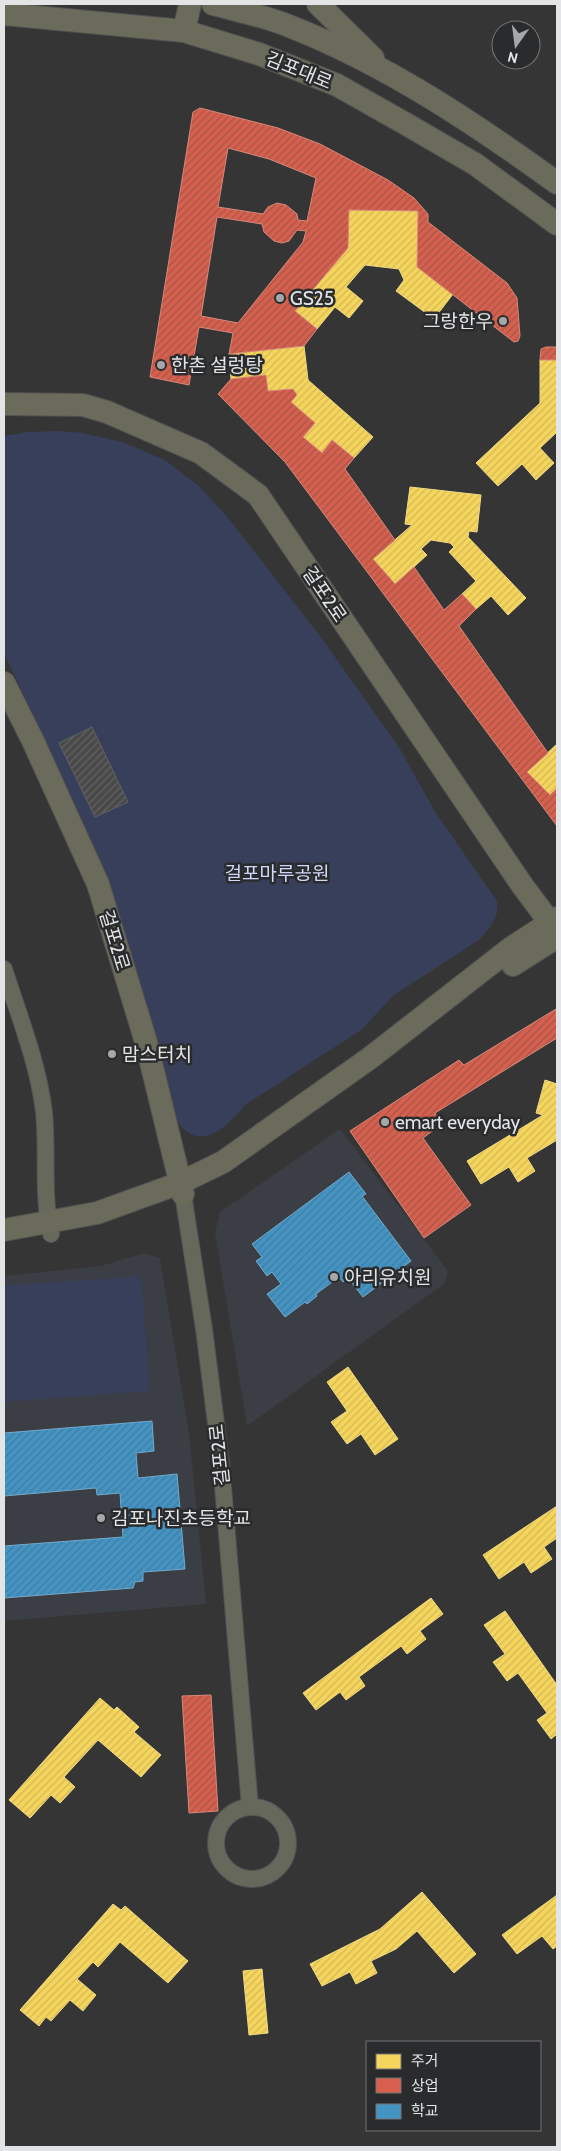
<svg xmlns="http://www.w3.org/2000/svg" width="561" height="2151" font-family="Cabin,'Noto Sans KR',sans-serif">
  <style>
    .built { fill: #3c3e45 }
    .park { fill: #383f5a }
    .homes { fill: url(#homes-hatch); stroke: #f0da85 }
    .shops { fill: url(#shops-hatch); stroke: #da887b; fill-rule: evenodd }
    .schools { fill: url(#schools-hatch); stroke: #73abcd }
    .building { fill: url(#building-hatch); stroke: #616263 }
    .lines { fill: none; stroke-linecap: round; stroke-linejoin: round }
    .street-casing { stroke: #515152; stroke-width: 18 }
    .secondary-casing { stroke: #515152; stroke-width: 24 }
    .street { stroke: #67685c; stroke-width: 16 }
    .secondary { stroke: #6a6b5b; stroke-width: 22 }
    .poi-dot { fill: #a6a7a8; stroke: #2a2b2d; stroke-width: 2 }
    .labels { text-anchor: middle; stroke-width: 5; stroke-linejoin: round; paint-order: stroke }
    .street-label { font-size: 19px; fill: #e3e4e5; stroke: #2a2b2d }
    .poi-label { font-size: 19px; fill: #e3e4e5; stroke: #2a2b2d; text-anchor: start }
    .park-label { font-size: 19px; fill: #cfd8fa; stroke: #2a2b2d }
  </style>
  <defs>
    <pattern id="homes-hatch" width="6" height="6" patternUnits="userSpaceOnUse" patternTransform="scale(1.25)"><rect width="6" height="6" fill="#f6d55c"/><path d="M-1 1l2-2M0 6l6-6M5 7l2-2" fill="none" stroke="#d2b857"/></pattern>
    <pattern id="shops-hatch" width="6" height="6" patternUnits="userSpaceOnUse" patternTransform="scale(1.25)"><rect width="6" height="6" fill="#d6604d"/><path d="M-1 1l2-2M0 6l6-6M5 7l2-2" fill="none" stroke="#a3564a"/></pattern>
    <pattern id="schools-hatch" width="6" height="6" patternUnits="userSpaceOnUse" patternTransform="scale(1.25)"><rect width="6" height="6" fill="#4393c3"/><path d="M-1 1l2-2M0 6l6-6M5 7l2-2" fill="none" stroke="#437b9d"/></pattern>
    <pattern id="building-hatch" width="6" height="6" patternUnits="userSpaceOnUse" patternTransform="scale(1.25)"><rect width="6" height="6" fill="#49494a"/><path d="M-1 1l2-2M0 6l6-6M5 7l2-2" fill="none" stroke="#636364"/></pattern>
  </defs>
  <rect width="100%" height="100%" fill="#353536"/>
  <g class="built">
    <polygon points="340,1129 448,1271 445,1283 247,1426 215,1233 220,1212"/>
    <polygon points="144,1253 160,1258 189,1432 206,1604 4,1621 4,1276 101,1266"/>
  </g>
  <g class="park">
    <path d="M58 431 83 433 122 442 165 460 199 486 230 520 323 640 400 749 434 810 497 901V913L491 926 479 940 394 995 361 1030 245 1105C232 1121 208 1148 186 1131 177 1124 172 1111 166 1101L51 753 4 653V436L28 432Z"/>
    <polygon points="141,1276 150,1391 4,1402 4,1286"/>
  </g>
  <g class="homes">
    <polygon points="349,210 418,211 417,267 453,294 434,319 396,291 404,280 399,269 365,265 346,287 363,301 349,318 335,307 317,329 295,311 348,248"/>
    <polygon points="180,233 207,237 183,374 156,370"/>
    <polygon points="304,346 308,380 373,437 354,458 332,440 322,453 303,437 315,423 291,402 297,395 293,389 268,391 266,375 231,379 229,354"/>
    <polygon points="540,360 557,360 557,432 540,448 554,463 536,480 522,464 498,486 476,463 540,403"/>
    <polygon points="410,487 481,495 477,532 469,531 468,537 526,598 508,615 491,596 476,609 462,594 476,581 449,552 454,547 450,543 431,540 421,549 427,555 395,584 373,559 412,525 405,524"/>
    <polygon points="557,744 557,788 550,795 527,772"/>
    <polygon points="545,1080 557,1084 557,1140 527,1158 535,1171 518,1182 509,1167 481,1184 467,1161 543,1115 536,1113"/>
    <polygon points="348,1367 398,1439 375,1455 361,1434 347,1444 331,1422 347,1411 327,1382"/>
    <polygon points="557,1506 557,1538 544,1547 552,1559 531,1573 524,1562 499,1579 483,1555"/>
    <polygon points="431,1598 443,1614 420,1631 426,1639 407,1654 401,1646 359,1677 365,1686 346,1700 340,1692 316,1710 303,1693"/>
    <polygon points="505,1611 557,1685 557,1734 551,1739 537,1720 547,1713 518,1673 507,1681 493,1662 505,1654 484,1625"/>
    <polygon points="100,1698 114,1710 117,1707 139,1727 134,1732 161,1755 141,1777 98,1740 64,1777 75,1787 60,1803 51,1795 30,1818 9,1800"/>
    <polygon points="422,1892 476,1954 454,1973 417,1931 396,1949 371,1961 377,1973 356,1984 350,1972 322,1986 310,1964 380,1929"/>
    <polygon points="557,1895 557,1946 553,1949 542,1936 517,1954 502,1935"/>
    <polygon points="113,1904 121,1910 125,1906 188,1961 168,1983 120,1942 98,1967 93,1962 77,1979 96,1995 83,2011 70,2000 51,2021 46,2017 39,2026 20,2010"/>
    <polygon points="262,1969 268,2033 249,2035 243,1971"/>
  </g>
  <g class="shops">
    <path d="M200 108 278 128 320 144 388 180 414 198 428 214V222L507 283 517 298 520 336 518 341 514 342 417 267 418 211 349 210 348 248 295 311 317 329 304 346 229 354 233 333 199 327 189 385 150 377 193 112ZM228 148 269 159 316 178 307 221 298 220 297 214 286 205 277 203 268 207 263 214 218 207ZM217 217 262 224 264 232 274 241 282 243 289 241 297 230 306 231 303 242 238 323 201 316Z"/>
    <polygon points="546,347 557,347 557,360 540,360 541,349"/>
    <polygon points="266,375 268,391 293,389 297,395 291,402 315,423 303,437 322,453 332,440 354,458 345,469 395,540 373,559 395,584 414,567 444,610 462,594 476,609 459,626 548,753 527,772 550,795 557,788 557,826 285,462 218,394 231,379"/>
    <polygon points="556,1009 557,1038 435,1113 442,1124 423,1138 471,1205 424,1238 350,1131 459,1060 464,1065"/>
    <polygon points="211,1695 218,1811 189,1813 182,1696"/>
  </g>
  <g class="schools">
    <polygon points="349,1172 366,1194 362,1196 411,1261 363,1297 348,1278 343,1282 339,1277 316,1294 317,1296 307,1304 305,1302 285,1317 267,1294 281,1284 272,1272 267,1276 256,1261 262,1257 252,1244"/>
    <polygon points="152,1421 154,1451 136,1453 138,1478 177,1474 185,1569 143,1572 143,1581 135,1582 133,1588 4,1598 4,1546 123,1537 120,1493 97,1495 96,1488 4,1496 4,1433"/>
  </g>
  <polygon class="building" points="92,727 128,802 95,817 59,743"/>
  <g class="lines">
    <defs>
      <g id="street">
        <path d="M4 969C19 1016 38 1063 44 1112 48 1153 42 1194 51 1234"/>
        <polyline points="183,1194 204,1329 221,1463 250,1807"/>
        <circle cx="252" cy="1843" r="36"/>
      </g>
      <g id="secondary">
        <path d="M213 4C238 11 265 16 289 26 386 64 474 123 557 183"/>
        <polyline points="318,4 373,58"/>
        <polyline points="4,14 184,31 259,54 337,85 406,124 475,164 557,224"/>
        <polyline points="184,31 190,4"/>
        <polyline points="4,404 83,405 107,412 201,453 258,495 522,885 557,932"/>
        <polyline points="4,683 33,741 98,884 146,1042 183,1194"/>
        <polyline points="513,965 557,937"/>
        <polyline points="4,1230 97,1213 180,1183 223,1162 370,1058 511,948 557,918"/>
      </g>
    </defs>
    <use href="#street" class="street-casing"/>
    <use href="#secondary" class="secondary-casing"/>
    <use href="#street" class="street"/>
    <use href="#secondary" class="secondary"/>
  </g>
  <g class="poi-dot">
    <circle cx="280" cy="298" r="5"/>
    <circle cx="503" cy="321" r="5"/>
    <circle cx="161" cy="365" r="5"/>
    <circle cx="112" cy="1054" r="5"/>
    <circle cx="385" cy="1122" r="5"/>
    <circle cx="334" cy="1277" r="5"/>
    <circle cx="101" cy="1518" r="5"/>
  </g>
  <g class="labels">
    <g class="street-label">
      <text transform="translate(299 70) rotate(22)" y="7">김포대로</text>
      <text transform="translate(325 594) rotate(56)" y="7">걸포2로</text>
      <text transform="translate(115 940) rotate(73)" y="7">걸포2로</text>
      <text transform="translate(219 1455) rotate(-96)" y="7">걸포2로</text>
    </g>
    <g class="poi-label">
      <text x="290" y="305">GS25</text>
      <text x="493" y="328" text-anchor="end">그랑한우</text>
      <text x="171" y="372">한촌 설렁탕</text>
      <text x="122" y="1061">맘스터치</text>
      <text x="395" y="1129">emart everyday</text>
      <text x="344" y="1284">아리유치원</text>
      <text x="111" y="1525">김포나진초등학교</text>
    </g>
    <g class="park-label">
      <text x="277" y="880">걸포마루공원</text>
    </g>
  </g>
  <rect width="561" height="2151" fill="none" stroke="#e3e4e5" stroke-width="10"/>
  <rect x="366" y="2041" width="175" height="90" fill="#2a2b2d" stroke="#747577"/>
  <rect x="376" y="2054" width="25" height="15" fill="#f6d55c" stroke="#747577"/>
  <text x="411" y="2066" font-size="15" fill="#e3e4e5">주거</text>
  <rect x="376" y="2078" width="25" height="15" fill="#d6604d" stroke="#747577"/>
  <text x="411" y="2091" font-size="15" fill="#e3e4e5">상업</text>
  <rect x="376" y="2104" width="25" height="15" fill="#4393c3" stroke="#747577"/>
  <text x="411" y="2116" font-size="15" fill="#e3e4e5">학교</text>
  <g transform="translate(516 45) rotate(194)"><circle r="24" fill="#2a2b2d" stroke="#747577"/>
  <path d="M0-4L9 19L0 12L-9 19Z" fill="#a6a7a8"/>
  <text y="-8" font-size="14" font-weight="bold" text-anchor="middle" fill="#e3e4e5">N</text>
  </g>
</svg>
